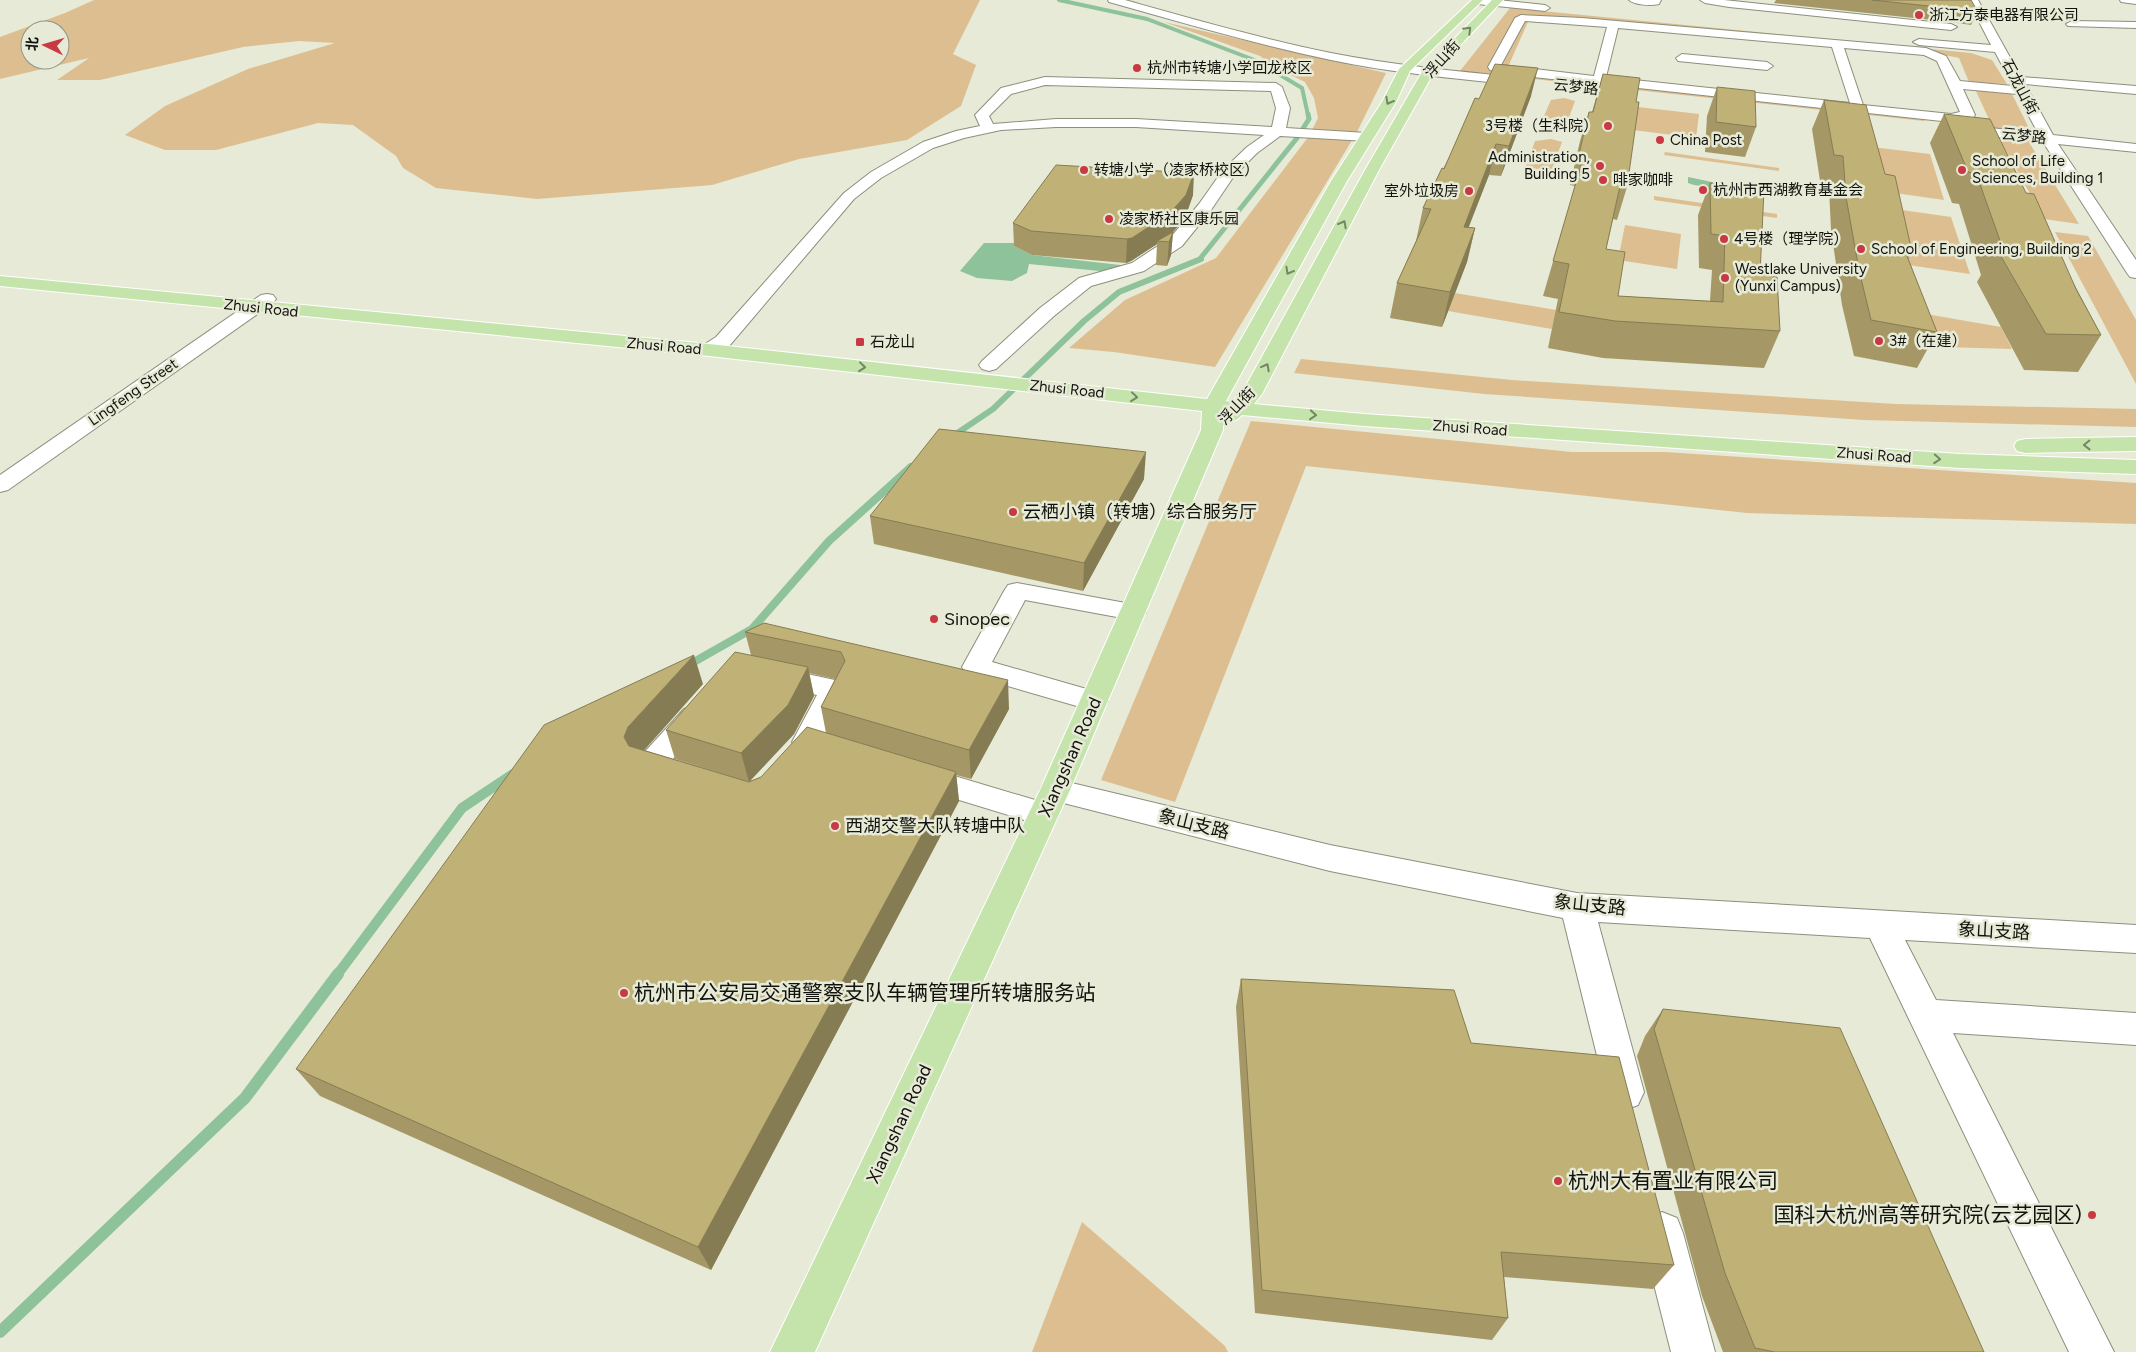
<svg xmlns="http://www.w3.org/2000/svg" width="2136" height="1352" font-family="Figtree,'Noto Sans SC',sans-serif">
  <style>
    .green { fill: #ddbe90; fill-rule: evenodd }
    .water { fill: #8ec29a }
    .lines { fill: none; stroke-linecap: round; stroke-linejoin: round }
    .stream-far5 { stroke: #8ec29a; stroke-width: 4 }
    .stream-far4 { stroke: #8ec29a; stroke-width: 5 }
    .stream-far3 { stroke: #8ec29a; stroke-width: 6 }
    .stream-far2 { stroke: #8ec29a; stroke-width: 8 }
    .stream-far1 { stroke: #8ec29a; stroke-width: 10 }
    .stream { stroke: #8ec29a; stroke-width: 12 }
    .minor-casing { stroke: #8c8f7d; stroke-width: 2 }
    .major-casing { stroke: #fff; stroke-width: 2 }
    .minor { fill: #fff; fill-rule: evenodd }
    .major { fill: #c4e4ac; fill-rule: evenodd }
    .wall { fill: #a59866; fill-rule: evenodd }
    .shaded-wall { fill: #867c53 }
    .building { fill: #c0b177; stroke: #867c53 }
    .oneway { stroke: #748664 }
    .poi-dot { fill: #c93942; stroke: #e7ead6; stroke-width: 2 }
    .labels { text-anchor: middle; stroke-width: 5; stroke-linejoin: round; paint-order: stroke }
    .far-poi-label { font-size: 15px; fill: #12130d; stroke: #e7ead6; text-anchor: start }
    .far-street-label { font-size: 15px; fill: #12130d; stroke: #e7ead6 }
    .poi-label { font-size: 18px; fill: #12130d; stroke: #e7ead6; text-anchor: start }
    .street-label { font-size: 18px; fill: #12130d; stroke: #e7ead6 }
    .near-poi-label { font-size: 21px; fill: #12130d; stroke: #e7ead6; text-anchor: start }
  </style>
  <rect width="100%" height="100%" fill="#e7ead6"/>
  <g class="green">
    <path d="M94 0H980L953 54 976 65 961 106 907 140 799 159 712 185 537 199 436 188 403 168 396 156 353 125 318 123 216 150H165L125 135 165 106 248 69 335 43 299 41 243 47 100 80H57L89 58 0 79V37L65 13ZM30 30H60V60H30Z"/>
    <polygon points="1510,8 1971,53 1992,60 2007,84 1969,82 1959,58 1919,50 1531,15 1508,67 1931,114 1924,121 1460,71"/>
    <polygon points="1164,22 1386,73 1357,132 1215,367 1114,352 1069,348 1125,300 1216,258 1309,136 1318,118 1314,98 1305,82 1276,68 1260,56"/>
    <polygon points="1975,89 2012,94 2031,132 1993,128"/>
    <polygon points="1564,98 1575,101 1564,131 1551,130 1540,125 1551,100"/>
    <polygon points="1638,107 1699,114 1696,138 1633,130"/>
    <polygon points="1999,138 2029,142 2079,224 2044,219"/>
    <polygon points="1551,139 1562,142 1549,177 1535,176 1524,171 1535,141"/>
    <polygon points="1872,147 1930,154 1944,200 1881,191"/>
    <polygon points="1665,152 1779,168 1779,171 1664,155"/>
    <polygon points="1654,196 1777,214 1777,218 1654,200"/>
    <polygon points="1888,208 1951,217 1970,274 1901,264"/>
    <polygon points="1625,225 1681,234 1677,269 1618,260"/>
    <polygon points="2055,232 2088,236 2136,320 2136,384"/>
    <polygon points="1455,293 1556,310 1552,329 1448,311"/>
    <polygon points="1897,309 2001,327 2012,349 1909,346"/>
    <polygon points="1301,359 1512,380 1896,404 2136,409 2136,427 1864,420 1484,394 1294,373"/>
    <polygon points="1251,421 1572,452 1665,452 2136,483 2136,524 1747,513 1306,466 1175,802 1101,780"/>
    <polygon points="1082,1222 1225,1346 1228,1352 1032,1352"/>
  </g>
  <g class="water">
    <polygon points="1688,177 1741,188 1783,189 1784,197 1694,185 1688,183"/>
    <polygon points="984,243 1017,243 1014,246 1032,255 1138,267 1120,273 1029,264 1027,273 1012,281 977,278 960,271"/>
  </g>
  <g class="lines">
    <polyline class="stream-far5" points="1059,0 1147,19 1257,61 1302,88 1308,115"/>
    <polyline class="stream-far4" points="1199,260 1297,138 1309,119 1308,114"/>
    <polyline class="stream-far3" points="950,438 993,409 1084,321 1119,292 1201,259"/>
    <polyline class="stream-far2" points="685,667 752,629 829,541 911,467"/>
    <polyline class="stream-far1" points="337,975 462,808 513,774"/>
    <polyline class="stream" points="0,1332 245,1098 338,974"/>
    <defs>
      <g id="minor">
        <path d="M1108 0H1125C1193 19 1262 39 1331 53 1392 65 1454 71 1516 77L1522 81 1516 85C1454 78 1392 73 1331 60 1256 44 1183 23 1109 2Z"/>
        <polygon points="1472,0 1498,0 1545,5 1550,8 1545,11 1477,4 1473,3"/>
        <path d="M1629 0H1661L1659 4C1650 6 1635 5 1629 0Z"/>
        <polygon points="1700,0 1724,0 1951,24 1957,27 1951,30 1729,7 1705,3"/>
        <path d="M1968 0H1978L2021 77 2136 86V94L2025 84 2053 135 2136 144V152L2058 144 2136 260V278L2130 277 2127 273 2043 142 1961 133 1954 129 1961 125 2038 133 2017 94 1963 89 1975 115 1973 118 1951 122 1602 84 1594 92 1589 93 1583 89 1589 83 1506 74 1490 70 1488 67 1515 18 1521 15 1582 18 1926 48 1946 56 1960 81 2013 86 1995 52 1919 45 1913 42 1919 39 1991 45ZM1525 21 1607 27 1594 76 1501 65ZM1618 28 1832 47 1850 103 1606 77ZM1844 48 1924 55 1937 61 1960 112 1951 114 1863 105Z"/>
        <polygon points="2120,0 2136,0 2136,4 2121,2"/>
        <polygon points="2072,21 2136,22 2136,28 2068,26 2066,24"/>
        <polygon points="1682,54 1767,62 1773,66 1767,70 1678,61 1676,58"/>
        <path d="M1045 77 1276 83 1282 87 1290 108 1286 128 1367 133 1374 137 1367 141 1280 136 1257 153 1234 176 1211 210 1182 246 1144 271 1091 286 1054 316 996 369 989 371 982 369 979 365 982 361 1040 308 1079 278 1132 263 1170 238 1199 204 1223 170 1247 147 1264 135 1136 127H1056L1001 130 964 138 933 148 881 178 854 199 730 345C720 351 714 357 702 354L699 350 702 346 716 337 844 193 871 172 923 142 956 131 980 126 975 115 1001 88ZM1045 85 1271 91 1276 108 1272 127 1136 119H1056L993 124 989 116 1011 94Z"/>
        <polygon points="267,294 273,295 276,299 273,303 8,490 0,492 0,475 261,295"/>
        <polygon points="1017,583 1142,606 1146,612 1142,618 1133,620 1025,600 992,662 1104,694 1108,701 1104,708 1094,711 966,674 962,667 1004,591 1008,585"/>
        <polygon points="775,667 844,682 848,689 817,749 807,753 797,749 792,742 817,695 765,683 761,676 765,669"/>
        <polygon points="694,706 704,709 708,716 672,760 685,764 689,772 685,780 674,783 640,773 636,765 640,757 684,709"/>
        <polygon points="921,766 1055,806 1059,814 1055,822 1044,826 910,785 906,777 910,769"/>
        <polygon points="1055,779 1330,845 1577,893 2136,925 2136,953 1905,940 1936,1000 2136,1013 2136,1045 1953,1033 2114,1352 2069,1352 1870,938 1598,922 1644,1092 1638,1105 1625,1110 1612,1105 1606,1092 1563,918 1330,871 1044,798 1040,790 1044,782"/>
        <polygon points="1662,1212 1677,1218 1683,1233 1715,1352 1671,1352 1641,1233 1647,1218"/>
      </g>
      <g id="major">
        <path d="M1472 0H1483L1410 71 1396 102 1347 181 1226 401 1232 402 1243 391 1365 170 1422 72 1492 0H1503L1433 74 1379 170 1262 394 1254 404 1364 414 1960 454 2136 460V474L1960 468 1364 426 1242 415C1236 421 1232 423 1223 421V430L1070 790 815 1352H770L1040 790 1201 430 1202 411 709 356 0 286V276L709 344 1207 399 1331 181 1382 102 1399 69Z"/>
        <polygon points="2136,437 2136,451 2025,453 2017,451 2014,446 2017,441 2025,439"/>
      </g>
    </defs>
    <use href="#minor" class="minor-casing"/>
    <use href="#major" class="major-casing"/>
    <use href="#minor" class="minor"/>
    <use href="#major" class="major"/>
  </g>
  <g class="wall">
    <polygon points="1776,0 1971,0 1978,12 1971,25 1951,22 1774,3"/>
    <polygon points="1603,74 1636,102 1627,187 1617,220 1613,219 1606,249 1618,296 1710,301 1712,270 1699,268 1698,215 1710,183 1760,274 1780,331 1764,368 1603,358 1548,348 1558,299 1543,296 1575,186 1570,185 1580,141 1589,112 1592,112"/>
    <polygon points="1717,87 1756,127 1745,157 1705,152 1707,116"/>
    <polygon points="1531,96 1501,176 1489,175 1468,227 1475,228 1467,262 1442,327 1390,318 1397,283 1416,241 1423,208 1479,99"/>
    <polygon points="1824,100 1885,174 1912,252 1908,259 1937,332 1917,368 1854,356 1842,305 1831,230 1829,188 1821,187 1812,129"/>
    <polygon points="1944,114 2026,193 2101,335 2078,372 2024,370 1977,282 1981,275 1959,204 1952,203 1930,143"/>
    <polygon points="1193,195 1185,218 1173,232 1171,255 1167,266 1156,265 1157,244 1131,261 1126,263 1032,255 1014,246 1013,223"/>
    <polygon points="1144,479 1083,591 874,544 870,516"/>
    <path d="M764 623 1009 709 971 779 956 775 959 801 711 1270 320 1096 296 1069 703 684 644 750 749 782 675 759 666 730 751 655 745 632ZM809 673 835 679 821 707 826 733 761 777 750 781 794 734 814 696Z"/>
    <polygon points="1241,979 1471,1043 1674,1265 1653,1289 1504,1277 1508,1318 1492,1340 1255,1313 1236,1007"/>
    <polygon points="1663,1009 1984,1352 1723,1352 1702,1296 1637,1056 1645,1036"/>
  </g>
  <g class="shaded-wall">
    <polygon points="1538,68 1531,96 1501,176 1509,146"/>
    <polygon points="1496,144 1489,175 1456,260 1464,227"/>
    <polygon points="1194,173 1193,195 1185,218 1173,232 1171,255 1167,266 1169,242 1157,241 1157,244 1131,261 1126,263 1127,239"/>
    <polygon points="1475,228 1467,262 1442,327 1450,292"/>
    <polygon points="1146,452 1144,479 1083,591 1084,563"/>
    <polygon points="694,655 703,684 639,756 634,766 624,737 628,727"/>
    <polygon points="808,667 814,696 794,734 749,782 741,753"/>
    <polygon points="1008,680 1009,709 971,779 969,750"/>
    <polygon points="956,772 959,801 711,1270 698,1247"/>
  </g>
  <g class="building">
    <polygon points="1872,0 1971,0 1978,12 1957,9"/>
    <polygon points="1495,64 1538,68 1509,146 1496,144 1464,227 1475,228 1450,292 1397,283 1431,209 1423,208 1442,168 1444,169 1475,98 1479,99"/>
    <polygon points="1603,74 1640,78 1636,102 1639,102 1627,187 1620,186 1606,249 1625,252 1618,296 1723,302 1725,236 1711,234 1710,183 1764,190 1760,274 1777,277 1780,331 1615,321 1559,312 1569,264 1553,261 1584,155 1579,154 1589,112 1593,112"/>
    <polygon points="1717,87 1755,91 1756,127 1716,122"/>
    <polygon points="1824,100 1866,105 1885,174 1895,176 1912,252 1905,251 1937,332 1871,320 1859,270 1846,197 1843,156 1834,155"/>
    <polygon points="1944,114 1990,119 2026,193 2034,194 2076,289 2101,335 2046,334 1996,248 2003,249 1976,173 1968,172"/>
    <polygon points="1056,165 1194,173 1186,195 1170,213 1132,238 1127,239 1031,231 1013,223"/>
    <polygon points="1173,232 1169,242 1157,241"/>
    <polygon points="939,429 1146,452 1084,563 870,516"/>
    <polygon points="764,623 1008,680 969,750 821,707 845,661 841,652 745,632"/>
    <polygon points="735,652 808,667 788,705 741,753 666,730"/>
    <polygon points="694,655 628,727 624,737 629,746 749,782 761,777 807,727 956,772 698,1247 296,1069 544,725"/>
    <polygon points="1241,979 1454,990 1471,1043 1619,1057 1674,1265 1501,1252 1508,1318 1262,1290"/>
    <polygon points="1663,1009 1840,1028 1984,1352 1775,1352 1755,1348 1725,1273 1654,1029"/>
  </g>
  <defs><path id="oneway-chevron" d="M-2-3.5L2.5 0L-2 3.5" fill="none" stroke-width="1.6" stroke-linecap="round" stroke-linejoin="round" transform="scale(1.25)"/></defs>
  <g class="oneway">
    <use href="#oneway-chevron" transform="translate(1468 30) rotate(-45)"/>
    <use href="#oneway-chevron" transform="translate(1389 101) rotate(119)"/>
    <use href="#oneway-chevron" transform="translate(1343 224) rotate(-62)"/>
    <use href="#oneway-chevron" transform="translate(1289 271) rotate(119)"/>
    <use href="#oneway-chevron" transform="translate(862 367) rotate(6)"/>
    <use href="#oneway-chevron" transform="translate(1266 367) rotate(-62)"/>
    <use href="#oneway-chevron" transform="translate(1134 397) rotate(6)"/>
    <use href="#oneway-chevron" transform="translate(1313 415) rotate(5)"/>
    <use href="#oneway-chevron" transform="translate(2087 445) rotate(179)"/>
    <use href="#oneway-chevron" transform="translate(1937 459) rotate(4)"/>
  </g>
  <g class="poi-dot">
    <circle cx="1919" cy="15" r="5"/>
    <circle cx="1137" cy="68" r="5"/>
    <circle cx="1608" cy="126" r="5"/>
    <circle cx="1660" cy="140" r="5"/>
    <circle cx="1600" cy="166" r="5"/>
    <circle cx="1084" cy="170" r="5"/>
    <circle cx="1962" cy="170" r="5"/>
    <circle cx="1603" cy="180" r="5"/>
    <circle cx="1703" cy="190" r="5"/>
    <circle cx="1469" cy="191" r="5"/>
    <circle cx="1109" cy="219" r="5"/>
    <circle cx="1724" cy="239" r="5"/>
    <circle cx="1861" cy="249" r="5"/>
    <circle cx="1725" cy="278" r="5"/>
    <circle cx="1879" cy="341" r="5"/>
    <rect x="855" y="337" width="10" height="10" rx="2.5"/>
    <circle cx="1013" cy="512" r="5"/>
    <circle cx="934" cy="619" r="5"/>
    <circle cx="835" cy="826" r="5"/>
    <circle cx="624" cy="993" r="5"/>
    <circle cx="1558" cy="1181" r="5"/>
    <circle cx="2092" cy="1215" r="5"/>
  </g>
  <g class="labels">
    <g class="far-poi-label">
      <text x="1929" y="20">浙江方泰电器有限公司</text>
      <text x="1147" y="73">杭州市转塘小学回龙校区</text>
      <text x="1598" y="131" text-anchor="end">3号楼（生科院）</text>
      <text x="1670" y="145">China Post</text>
      <text x="1590" y="162" text-anchor="end">Administration,<tspan x="1590" dy="17">Building 5</tspan></text>
      <text x="1972" y="166">School of Life<tspan x="1972" dy="17">Sciences, Building 1</tspan></text>
      <text x="1094" y="175">转塘小学（凌家桥校区）</text>
      <text x="1613" y="185">啡家咖啡</text>
      <text x="1713" y="195">杭州市西湖教育基金会</text>
      <text x="1459" y="196" text-anchor="end">室外垃圾房</text>
      <text x="1119" y="224">凌家桥社区康乐园</text>
      <text x="1734" y="244">4号楼（理学院）</text>
      <text x="1871" y="254">School of Engineering, Building 2</text>
      <text x="1735" y="274">Westlake University<tspan x="1735" dy="17">(Yunxi Campus)</tspan></text>
      <text x="1889" y="346">3#（在建）</text>
      <text x="870" y="347">石龙山</text>
    </g>
    <g class="far-street-label">
      <text transform="translate(1442 59) rotate(-48)" y="5">浮山街</text>
      <text transform="translate(1576 87) rotate(6)" y="5">云梦路</text>
      <text transform="translate(2020 87) rotate(62)" y="5">石龙山街</text>
      <text transform="translate(2024 136) rotate(6)" y="5">云梦路</text>
      <text transform="translate(261 308) rotate(6)" y="5">Zhusi Road</text>
      <text transform="translate(664 346) rotate(5)" y="5">Zhusi Road</text>
      <text transform="translate(1067 389) rotate(6)" y="5">Zhusi Road</text>
      <text transform="translate(133 392) rotate(-35)" y="5">Lingfeng Street</text>
      <text transform="translate(1237 406) rotate(-46)" y="5">浮山街</text>
      <text transform="translate(1470 428) rotate(4)" y="5">Zhusi Road</text>
      <text transform="translate(1874 455) rotate(4)" y="5">Zhusi Road</text>
    </g>
    <g class="poi-label">
      <text x="1023" y="518">云栖小镇（转塘）综合服务厅</text>
      <text x="944" y="625">Sinopec</text>
      <text x="845" y="832">西湖交警大队转塘中队</text>
    </g>
    <g class="street-label">
      <text transform="translate(1070 757) rotate(-66)" y="6">Xiangshan Road</text>
      <text transform="translate(1194 824) rotate(14)" y="6">象山支路</text>
      <text transform="translate(1590 905) rotate(6)" y="6">象山支路</text>
      <text transform="translate(1994 931) rotate(3)" y="6">象山支路</text>
      <text transform="translate(899 1124) rotate(-65)" y="6">Xiangshan Road</text>
    </g>
    <g class="near-poi-label">
      <text x="634" y="1000">杭州市公安局交通警察支队车辆管理所转塘服务站</text>
      <text x="1568" y="1188">杭州大有置业有限公司</text>
      <text x="2082" y="1222" text-anchor="end">国科大杭州高等研究院(云艺园区)</text>
    </g>
  </g>
  <g transform="translate(45 45) rotate(275)"><circle r="24" fill="#e7ead6" stroke="#929486"/>
  <path d="M0-4L9 19L0 12L-9 19Z" fill="#c93942"/>
  <text y="-8" font-size="14" font-weight="bold" text-anchor="middle" fill="#12130d">北</text>
  </g>
</svg>
